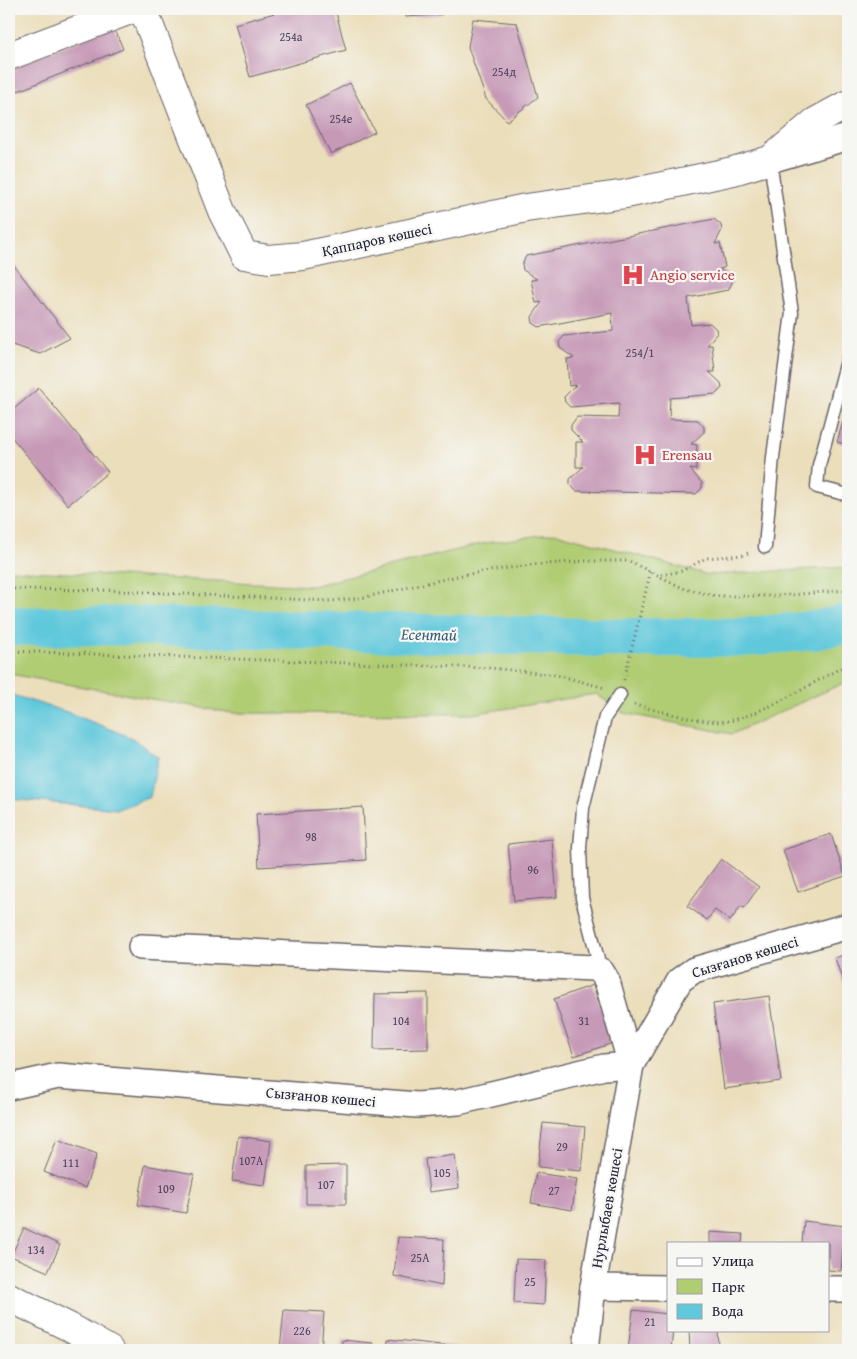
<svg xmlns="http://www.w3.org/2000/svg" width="857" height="1359" font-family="'Gentium Book Plus',serif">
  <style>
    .green { fill: #b0cd73; stroke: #697857 }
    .water { fill: #5fc8db; stroke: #40758b }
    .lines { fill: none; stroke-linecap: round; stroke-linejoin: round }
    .river { stroke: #5fc8db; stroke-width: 39 }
    .building { fill: #c699b7 }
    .service-casing { stroke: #686468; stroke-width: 15 }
    .minor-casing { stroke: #686468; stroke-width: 28 }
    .tertiary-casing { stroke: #686468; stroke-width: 30 }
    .path { stroke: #686468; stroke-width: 3; stroke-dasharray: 1 4; stroke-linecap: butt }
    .service { stroke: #fff; stroke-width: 12 }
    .minor { stroke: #fff; stroke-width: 25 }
    .tertiary { stroke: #fff; stroke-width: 28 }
    .labels { text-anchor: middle; stroke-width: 4.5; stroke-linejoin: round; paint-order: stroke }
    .number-label { font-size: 12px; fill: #4b405a }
    .street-label { font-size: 15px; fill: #22223b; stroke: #f6f6f2 }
    .health-label { font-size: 15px; fill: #be3a42; stroke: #f6f6f2; text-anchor: start }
    .water-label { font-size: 16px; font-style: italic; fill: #375c73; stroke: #f6f6f2 }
  </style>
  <rect width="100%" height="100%" fill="#f6f6f2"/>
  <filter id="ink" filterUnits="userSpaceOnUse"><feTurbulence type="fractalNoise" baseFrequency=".02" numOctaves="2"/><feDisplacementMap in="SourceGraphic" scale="10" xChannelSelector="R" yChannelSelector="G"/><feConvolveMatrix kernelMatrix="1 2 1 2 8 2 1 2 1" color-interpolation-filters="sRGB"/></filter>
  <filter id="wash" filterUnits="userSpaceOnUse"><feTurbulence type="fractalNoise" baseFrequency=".0096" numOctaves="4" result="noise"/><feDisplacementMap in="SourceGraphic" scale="20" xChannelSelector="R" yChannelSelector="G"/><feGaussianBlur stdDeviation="1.12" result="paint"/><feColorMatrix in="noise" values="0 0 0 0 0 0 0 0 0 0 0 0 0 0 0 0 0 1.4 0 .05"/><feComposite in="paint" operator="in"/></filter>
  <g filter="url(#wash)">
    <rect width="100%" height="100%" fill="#ebdebb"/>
    <polygon class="green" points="556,533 709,575 848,567 848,681 732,734 623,713 596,694 472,714 232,713 9,674 9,570 312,586 485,543"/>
    <polygon class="water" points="9,694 70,713 132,738 158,757 150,797 118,809 9,799"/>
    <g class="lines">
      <polyline class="river" points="9,626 133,626 620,638 746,637 817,630 848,623"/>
    </g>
    <g id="blocks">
      <g class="building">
        <polygon points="289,9 335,9 346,50 250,77 235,24"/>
        <polygon points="404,9 443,9 443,14 406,17"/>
        <polygon points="473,19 517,23 538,97 507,121 486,99 468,47"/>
        <polygon points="114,27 123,49 18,91 9,69"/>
        <polygon points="350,83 375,132 331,154 306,105"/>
        <polygon points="714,219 721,225 722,230 715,244 720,243 725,267 720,269 731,278 732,283 728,290 688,298 691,325 710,323 716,329 717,333 707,345 712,345 715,372 709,372 721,383 722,388 716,394 670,398 669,419 698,420 704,427 704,432 691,444 697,445 696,470 690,469 702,483 702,488 696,494 576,491 570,484 570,479 583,467 576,467 576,442 583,442 571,430 571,425 577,417 618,418 619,403 570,407 565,402 564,397 576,385 569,386 567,359 574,358 560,348 559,342 564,336 613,331 612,313 539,327 533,323 532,317 542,302 536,303 531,280 537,279 523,270 522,264 526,256"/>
        <polygon points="9,259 70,338 40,354 9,344"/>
        <polygon points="39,388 108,472 68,505 9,434 9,413"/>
        <polygon points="848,404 848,445 837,442"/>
        <polygon points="363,807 366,860 259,867 256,814"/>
        <polygon points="831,834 845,876 798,892 783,850"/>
        <polygon points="552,839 557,897 514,901 508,844"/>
        <polygon points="721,859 759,887 744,908 741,906 730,921 715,910 707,920 687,906"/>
        <polygon points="848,953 848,997 835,958"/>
        <polygon points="593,985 613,1043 574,1056 554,999"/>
        <polygon points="428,993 428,1049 374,1050 375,994"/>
        <polygon points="769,996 781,1081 724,1089 713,1004"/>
        <polygon points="543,1123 585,1127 581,1171 538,1167"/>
        <polygon points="238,1136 271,1141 265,1185 232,1181"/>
        <polygon points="57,1139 97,1154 85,1188 44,1172"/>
        <polygon points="455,1155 459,1188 429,1192 425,1159"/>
        <polygon points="145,1165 194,1174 186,1213 138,1205"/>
        <polygon points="346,1165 346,1204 306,1204 306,1166"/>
        <polygon points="536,1173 577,1179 572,1210 531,1203"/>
        <polygon points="804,1221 845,1226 841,1271 828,1270 828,1243 802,1243"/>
        <polygon points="24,1228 60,1245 48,1272 11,1256"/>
        <polygon points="710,1232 743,1234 742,1243 710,1243"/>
        <polygon points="398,1237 444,1239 442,1286 394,1276"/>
        <polygon points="516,1259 546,1260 544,1305 514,1303"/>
        <polygon points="284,1310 324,1312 321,1350 280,1350"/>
        <polygon points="633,1310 668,1314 668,1330 673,1330 671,1350 628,1350"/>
        <polygon points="689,1330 718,1330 719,1347 690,1349"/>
        <polygon points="388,1339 459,1347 458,1350 387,1350"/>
        <polygon points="342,1340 373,1343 373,1350 341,1350"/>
      </g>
    </g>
  </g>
  <g filter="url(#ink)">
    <use href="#blocks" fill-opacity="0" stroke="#686468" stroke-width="1"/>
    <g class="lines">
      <defs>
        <g id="service">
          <polyline points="848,357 819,465 817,487 848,495"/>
          <polyline points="765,547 773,457 792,313 770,160"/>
          <polyline points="601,971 582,898 580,848 583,808 605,717 620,695"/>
        </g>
        <g id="minor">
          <polyline points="770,160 848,137"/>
          <polyline points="141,947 593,968 601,971 607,981 631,1065"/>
          <polyline points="9,1087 58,1076 417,1105 458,1102 604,1067 631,1065"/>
          <polyline points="593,1287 668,1288"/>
          <polyline points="828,1289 848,1289"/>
          <polyline points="586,1350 593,1287 631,1065 680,980 694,970 848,926"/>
        </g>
        <g id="tertiary">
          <polyline points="143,9 222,211 244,255 269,259 303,256 526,208 626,194 733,171 770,160 815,122 848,104"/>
          <polyline points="9,56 133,9"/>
          <polyline points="9,1297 69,1327 109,1350"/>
        </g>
      </defs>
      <use href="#service" class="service-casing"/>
      <use href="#minor" class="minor-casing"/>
      <use href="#tertiary" class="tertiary-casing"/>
      <g class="path">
        <polyline points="661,575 682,571 706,558 743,555 751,552"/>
        <polyline points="9,589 102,590 331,601 361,598 462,575 530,565 586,561 629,561 685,589 717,596 777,596 848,590"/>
        <polyline points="9,651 491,668 557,675 605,688"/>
        <polyline points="624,680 651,570"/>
        <path d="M634 705C658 710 705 725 728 721 762 715 816 681 848 664"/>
      </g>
      <use href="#service" class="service"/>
      <use href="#minor" class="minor"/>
      <use href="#tertiary" class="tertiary"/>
    </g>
  </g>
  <defs>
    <symbol id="hospital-bare" viewBox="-9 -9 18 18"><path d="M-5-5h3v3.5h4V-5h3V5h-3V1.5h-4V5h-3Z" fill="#e0444e" stroke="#f6f6f2" stroke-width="2.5" paint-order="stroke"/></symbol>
  </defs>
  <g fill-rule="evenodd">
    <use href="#hospital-bare" x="617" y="259" width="32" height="32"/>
    <use href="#hospital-bare" x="629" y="439" width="32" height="32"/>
  </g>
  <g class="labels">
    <g class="number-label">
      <text x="291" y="41">254а</text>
      <text x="504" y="76">254д</text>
      <text x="341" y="123">254е</text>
      <text x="640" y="357">254/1</text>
      <text x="311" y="841">98</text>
      <text x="533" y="874">96</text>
      <text x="401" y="1025">104</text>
      <text x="584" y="1025">31</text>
      <text x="562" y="1151">29</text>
      <text x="251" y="1165">107А</text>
      <text x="71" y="1167">111</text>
      <text x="442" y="1177">105</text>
      <text x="326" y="1189">107</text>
      <text x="166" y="1193">109</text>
      <text x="554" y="1195">27</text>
      <text x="36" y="1254">134</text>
      <text x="420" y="1262">25А</text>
      <text x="530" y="1286">25</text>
      <text x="650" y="1326">21</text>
      <text x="302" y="1335">226</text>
    </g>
    <g class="street-label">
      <text transform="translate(377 240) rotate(-12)" y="5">Қаппаров көшесі</text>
      <text transform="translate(745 957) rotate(-17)" y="5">Сызғанов көшесі</text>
      <text transform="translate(321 1097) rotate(5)" y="5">Сызғанов көшесі</text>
      <text transform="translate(607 1208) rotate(-80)" y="5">Нурлыбаев көшесі</text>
    </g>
    <g class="health-label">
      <text x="650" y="280">Angio service</text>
      <text x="662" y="460">Erensau</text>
    </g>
    <g class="water-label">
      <text transform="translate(429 634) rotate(1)" y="6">Есентай</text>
    </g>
  </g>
  <rect width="857" height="1359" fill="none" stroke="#f6f6f2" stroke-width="30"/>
  <rect x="667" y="1242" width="162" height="90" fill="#f6f6f2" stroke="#a1a1a9"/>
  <rect x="677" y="1258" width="25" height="8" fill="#ffffff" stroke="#a1a1a9"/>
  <text x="712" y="1266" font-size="15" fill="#22223b">Улица</text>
  <rect x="677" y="1279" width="25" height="15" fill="#b0cd73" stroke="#a1a1a9"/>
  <text x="712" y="1292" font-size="15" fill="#22223b">Парк</text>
  <rect x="677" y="1304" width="25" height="15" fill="#5fc8db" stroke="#a1a1a9"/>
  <text x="712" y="1316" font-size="15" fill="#22223b">Вода</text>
</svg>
